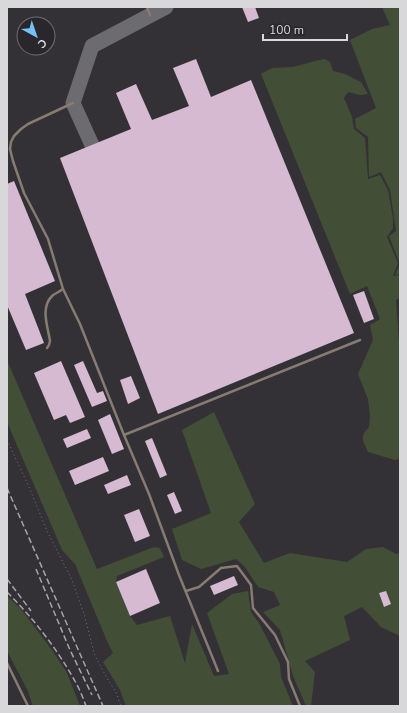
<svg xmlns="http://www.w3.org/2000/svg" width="407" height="713" font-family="'Nunito Sans',sans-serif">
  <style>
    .green { fill: #434e37 }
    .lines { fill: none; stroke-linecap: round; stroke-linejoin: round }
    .taxiway { stroke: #6c6b6f; stroke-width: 15 }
    .building { fill: #d5bad2 }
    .path { stroke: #767478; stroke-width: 1; stroke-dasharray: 1 3; stroke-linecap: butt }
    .lane { stroke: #877b72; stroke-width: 2.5 }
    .rail { stroke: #a6a5a8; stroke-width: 1.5; stroke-dasharray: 6 3; stroke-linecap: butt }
  </style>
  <rect width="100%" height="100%" fill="#333136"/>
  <g class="green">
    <polygon points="382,7 400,7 400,274 395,275 400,264 389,236 396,231 390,190 381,172 369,177 368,137 356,128 355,119 376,108 350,40 372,29 390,25"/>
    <path d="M325 59 330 62 333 71 345 74 361 82 368 94 360 95 348 92 344 98 352 117 354 129 365 138 368 179 380 175 388 190 393 218V228L387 237 398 263 393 276 400 275V298L396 300 400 355V459L395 460 368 452C363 440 359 437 369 427L370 416 368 399 358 374 373 340 370 325 380 319 367 286 350 294 261 74 272 68 293 67 315 61Z"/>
    <polygon points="7,360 97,569 154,547 160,548 164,557 117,576 116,582 130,616 137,625 170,616 185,663 192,624 214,676 229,674 207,613 232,594 248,591 251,612 259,623 280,664 281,677 293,706 126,706 120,690 103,662 113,653 107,641 75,564 62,550 7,422"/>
    <polygon points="214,412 255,504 239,522 264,563 290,553 347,562 366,549 383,547 396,554 400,553 400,636 381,627 362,607 344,616 350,640 305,661 315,672 311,706 306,706 293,676 280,630 263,612 280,605 274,592 258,587 245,567 236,559 201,569 182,560 172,529 211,513 182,430"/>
    <polygon points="7,596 21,609 52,650 67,673 80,706 33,706 27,689 7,651"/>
  </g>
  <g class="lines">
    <polyline class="taxiway" points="92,145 73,103 92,46 166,7"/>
  </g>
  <g class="building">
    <polygon points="242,7 255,7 259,18 248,22"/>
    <polygon points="196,59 211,97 251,80 354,333 158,414 60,158 131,129 116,93 136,84 152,120 189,106 173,68"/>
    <polygon points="14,181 55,281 25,294 44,343 26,350 7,305 7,184"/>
    <polygon points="364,291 374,319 364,323 353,295"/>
    <polygon points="61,361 85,417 70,423 66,415 54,420 34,373"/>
    <polygon points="83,361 97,393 103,391 107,401 92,407 74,365"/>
    <polygon points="131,376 140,398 128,404 120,380"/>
    <polygon points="110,414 124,449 112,454 98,420"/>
    <polygon points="87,429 91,438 67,448 63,439"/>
    <polygon points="152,438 167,475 160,478 145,441"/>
    <polygon points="103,457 109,471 75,485 69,471"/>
    <polygon points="127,475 131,485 108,494 104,485"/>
    <polygon points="174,492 182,511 175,514 167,495"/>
    <polygon points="139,509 150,536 135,542 124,515"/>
    <polygon points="146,569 160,603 130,616 116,582"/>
    <polygon points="234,576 238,585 214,595 210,586"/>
    <polygon points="386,591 391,604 384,607 379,593"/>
  </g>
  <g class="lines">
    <polyline class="path" points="7,440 29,487 47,531 72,580 84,614 95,656 108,680 116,692 121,706"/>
    <g class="lane">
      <polyline points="147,7 150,15"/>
      <polyline points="73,103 28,124 21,129 14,136 11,142 10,149 13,161 24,193 48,239 63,289 80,324 124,435 149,494 179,575 218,671"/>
      <path d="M47 348 49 345 50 341C48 327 40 308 52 296 54 294 59 292 63 289"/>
      <polyline points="124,435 360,340"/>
      <polyline points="186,591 199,587 221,568 237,566 251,585 253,608 275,635 288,662 289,679 300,706"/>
      <polyline points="7,663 28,706"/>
    </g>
    <g class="rail">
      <polyline points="7,488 103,706"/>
      <polyline points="36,569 70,650 92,695"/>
      <polyline points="7,579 31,611"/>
      <path d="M7 592C34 619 58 650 76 683 80 690 83 698 86 706"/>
    </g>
  </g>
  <rect width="407" height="713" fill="none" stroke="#d8d7da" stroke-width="16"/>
  <g transform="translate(36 36) rotate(140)"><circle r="19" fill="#29272b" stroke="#6f6d71"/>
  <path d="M0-3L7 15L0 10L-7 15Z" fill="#76c0f7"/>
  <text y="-6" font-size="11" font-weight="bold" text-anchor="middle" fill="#d8d7da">С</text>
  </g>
  <path d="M263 34v6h84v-6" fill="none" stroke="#d8d7da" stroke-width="2"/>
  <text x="269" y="34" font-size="12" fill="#d8d7da" stroke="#29272b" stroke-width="3" paint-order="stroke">100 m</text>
</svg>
